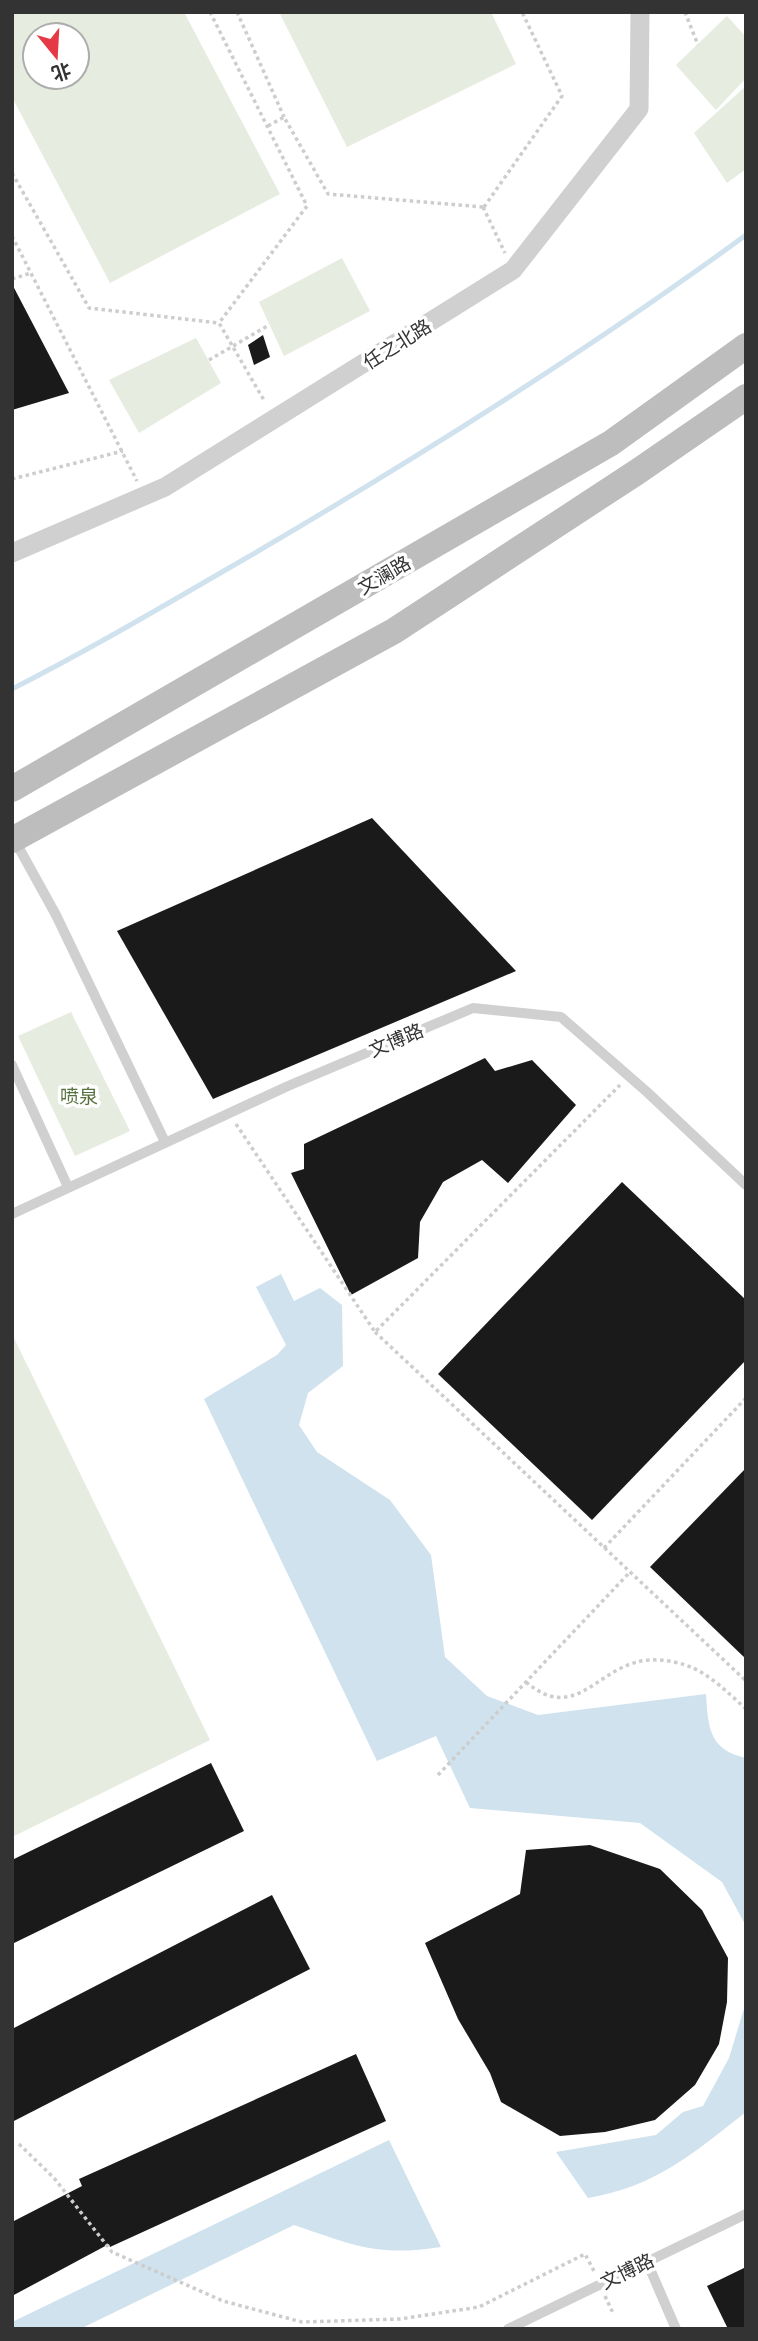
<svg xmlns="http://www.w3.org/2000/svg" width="758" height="2341" font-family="'Nunito Sans','Noto Sans SC',sans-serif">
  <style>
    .green { fill: #e6ecdf; fill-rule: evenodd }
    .water { fill: #cfe2ee }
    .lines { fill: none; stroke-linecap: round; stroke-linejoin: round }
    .stream { stroke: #cfe2ee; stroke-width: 5 }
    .building { fill: #1a1a1a }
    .path { stroke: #cdcdcd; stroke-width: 3.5; stroke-dasharray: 3.5 3.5; stroke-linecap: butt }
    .lane { stroke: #d0d0d0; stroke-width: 10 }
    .street { stroke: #d0d0d0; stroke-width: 19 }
    .secondary { stroke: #bdbdbd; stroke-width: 26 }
    .labels { text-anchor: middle; stroke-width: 7; stroke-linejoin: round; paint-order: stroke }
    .street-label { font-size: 19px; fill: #333; stroke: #fff }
    .park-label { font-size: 19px; fill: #56703f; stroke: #fff }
  </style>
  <rect width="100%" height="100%" fill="#fff"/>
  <g class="green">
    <path d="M12 12H184L280 194 110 283 12 97ZM77 35V77H35V35Z"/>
    <polygon points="279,12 491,12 516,64 347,147"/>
    <polygon points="727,16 746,37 746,78 716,110 676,65"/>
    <polygon points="746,86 746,169 727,183 694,133"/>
    <polygon points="342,258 370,311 284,356 259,302"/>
    <polygon points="196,338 221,383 139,433 109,380"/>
    <polygon points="71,1012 130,1131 75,1156 18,1036"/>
    <polygon points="12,1334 210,1740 12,1837"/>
  </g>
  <g class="water">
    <path d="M281 1274 294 1301 320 1288 342 1305 343 1366 308 1393 299 1425 317 1452 390 1500 431 1555 445 1657 487 1696 538 1715 706 1694C708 1727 709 1750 746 1758V1926L722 1882 640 1823 470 1808 436 1736 377 1761 204 1399 277 1355 286 1345 256 1287Z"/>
    <path d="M746 2002V2112C692 2154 657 2186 588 2198L556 2152 656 2135 683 2112 703 2106 729 2058Z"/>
    <path d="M389 2140 441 2247C377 2257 353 2245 294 2225L80 2329H12V2322Z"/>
  </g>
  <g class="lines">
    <path class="stream" d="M12 689C93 648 170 602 248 557 419 457 586 352 746 235"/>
  </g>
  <g class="building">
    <polygon points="12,284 69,393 12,410"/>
    <polygon points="263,335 270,357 254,365 248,345"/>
    <polygon points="372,818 516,971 213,1099 117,931"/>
    <polygon points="485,1058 495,1071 532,1060 576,1105 508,1183 482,1160 443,1182 420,1222 418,1258 351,1295 291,1173 304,1169 304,1144"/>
    <polygon points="622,1182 746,1300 746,1360 592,1520 438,1374"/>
    <polygon points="746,1468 746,1659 650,1567"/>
    <polygon points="211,1763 244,1831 12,1944 12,1860"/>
    <polygon points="590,1845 660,1869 702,1910 728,1958 727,2002 719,2044 695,2085 655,2120 605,2132 560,2136 501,2102 490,2073 458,2019 425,1943 520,1894 526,1850"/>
    <polygon points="272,1895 310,1969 12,2122 12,2029"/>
    <polygon points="356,2054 386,2121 110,2247 109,2244 12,2296 12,2222 82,2186 79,2179"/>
    <polygon points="746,2267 746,2329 728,2329 707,2286"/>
  </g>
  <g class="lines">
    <g class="path">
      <polyline points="210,12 307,206 219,323"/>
      <polyline points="237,12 284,117"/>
      <polyline points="685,12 698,45"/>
      <polyline points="268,126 284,117 328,194 483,207"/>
      <polyline points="12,173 89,308 219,323 265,402"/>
      <polyline points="483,207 505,253"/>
      <polyline points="484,207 562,96 522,12"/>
      <polyline points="12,236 137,481"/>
      <polyline points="12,279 31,273"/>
      <polyline points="209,360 269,325"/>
      <polyline points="12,479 123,451"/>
      <polyline points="236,1124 375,1332 620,1085"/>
      <polyline points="375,1332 746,1681"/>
      <polyline points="604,1548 746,1398"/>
      <path d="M526 1682C573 1722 594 1673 637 1662 651 1658 671 1660 685 1665 708 1672 728 1693 746 1709"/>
      <polyline points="438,1775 630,1572"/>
      <polyline points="19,2144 54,2178 112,2252 223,2301 302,2322 400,2319 479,2307 585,2254 595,2273"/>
      <polyline points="605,2296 613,2313"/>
    </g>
    <g class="lane">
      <polyline points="14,839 56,915 165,1142"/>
      <polyline points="12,1065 68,1187"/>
      <polyline points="12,1214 288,1086 473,1008 561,1017 647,1092 746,1185"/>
      <polyline points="647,2262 676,2329"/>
      <polyline points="508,2329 746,2214"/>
    </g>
    <polyline class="street" points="12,553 165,487 513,270 639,109 640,12"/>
    <g class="secondary">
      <polyline points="12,789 611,443 746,346"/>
      <polyline points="12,840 394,631 637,472 746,397"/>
    </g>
  </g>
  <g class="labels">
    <g class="street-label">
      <text transform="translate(397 344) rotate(-32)" y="7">任之北路</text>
      <text transform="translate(384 575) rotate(-30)" y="7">文澜路</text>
      <text transform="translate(396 1040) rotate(-23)" y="7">文博路</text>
      <text transform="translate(627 2271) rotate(-26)" y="7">文博路</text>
    </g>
    <g class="park-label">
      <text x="79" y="1103">喷泉</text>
    </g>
  </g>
  <rect width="758" height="2341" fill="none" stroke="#333333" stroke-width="28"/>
  <g transform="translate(56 56) rotate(162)"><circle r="33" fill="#ffffff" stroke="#adadad" stroke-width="2"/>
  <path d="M0-5L12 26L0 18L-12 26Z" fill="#e63946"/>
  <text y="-10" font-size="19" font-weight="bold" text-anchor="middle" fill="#333333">北</text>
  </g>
</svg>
